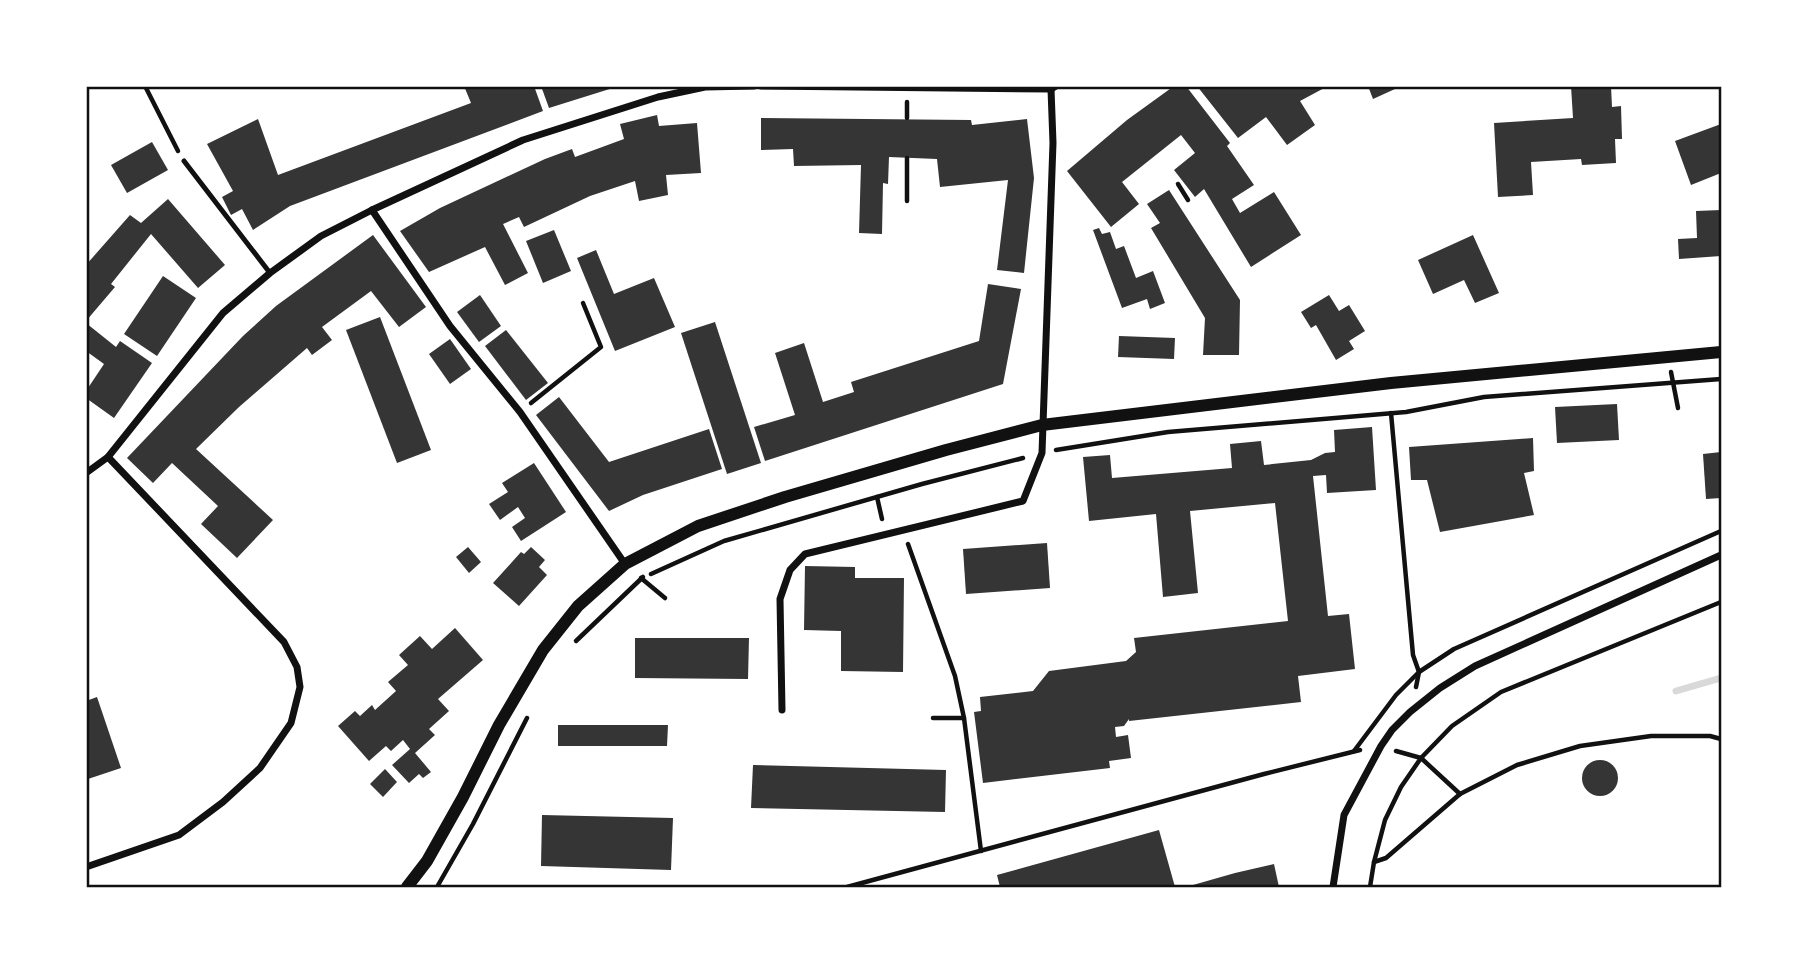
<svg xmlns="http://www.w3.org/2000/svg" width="1807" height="973" font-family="Rubik,sans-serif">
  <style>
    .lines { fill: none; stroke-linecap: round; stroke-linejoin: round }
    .stream { stroke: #d9d9d9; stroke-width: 7 }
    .building { fill: #353535 }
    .path { stroke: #111; stroke-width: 4.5 }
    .service { stroke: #111; stroke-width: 5 }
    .minor { stroke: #111; stroke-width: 7 }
    .tertiary { stroke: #111; stroke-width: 12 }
    .neatline { fill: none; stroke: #111; stroke-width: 2.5 }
  </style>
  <rect width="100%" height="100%" fill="#fff"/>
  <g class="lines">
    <polyline class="stream" points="1676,691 1721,678"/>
  </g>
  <g class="building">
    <polygon points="464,86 534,86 543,111 290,206 253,230 242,209 231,215 222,197 233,191 207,144 258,119 278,175 471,103"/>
    <polygon points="541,86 616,86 616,87 549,108"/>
    <polygon points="1174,86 1186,86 1230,143 1227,146 1254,185 1232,199 1240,213 1274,192 1301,235 1251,267 1204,189 1195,197 1174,170 1195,153 1181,135 1122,182 1139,204 1111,227 1067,171 1127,120"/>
    <polygon points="1197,86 1328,86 1300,101 1315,125 1287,145 1266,117 1238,138"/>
    <polygon points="1368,86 1393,86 1395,89 1373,99"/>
    <polygon points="1571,86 1611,86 1612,107 1621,106 1622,139 1615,139 1616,163 1582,165 1581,159 1531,162 1533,195 1498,197 1494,123 1573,118"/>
    <polygon points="657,115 659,126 697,123 701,173 666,175 668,195 639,201 635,181 590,196 524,227 519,217 503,224 528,273 505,285 485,247 429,272 400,231 440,208 545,159 572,149 575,157 624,139 620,124"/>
    <polygon points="761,118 971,120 972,125 1027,119 1034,178 1024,273 997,270 1008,180 940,187 937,159 889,157 888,184 883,183 882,234 859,233 861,165 794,166 793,149 761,150"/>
    <polygon points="1721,124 1721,173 1691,185 1675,141"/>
    <polygon points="152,142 168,170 127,193 111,165"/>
    <polygon points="1169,190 1240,300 1239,355 1203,355 1205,318 1151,228 1160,223 1147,204"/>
    <polygon points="168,199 225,265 198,288 151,234 111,284 115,287 86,321 86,265 130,215 141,223"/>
    <polygon points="1721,210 1721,256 1679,259 1678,239 1697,238 1696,211"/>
    <polygon points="1099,228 1102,234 1110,232 1116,249 1124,246 1136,278 1153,271 1165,303 1150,309 1147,299 1122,308 1093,230"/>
    <polygon points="554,230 571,271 543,283 526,241"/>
    <polygon points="373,235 426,307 399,327 371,291 322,327 332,340 312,355 307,348 239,407 196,449 273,520 237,558 201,524 218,506 172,463 153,483 127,458 243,336 276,306"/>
    <polygon points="1473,235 1499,293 1475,303 1464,280 1433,294 1418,260"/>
    <polygon points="596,250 614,294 654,278 675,327 615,351 577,258"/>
    <polygon points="163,276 196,298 157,356 124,334"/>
    <polygon points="988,284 1021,289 1003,384 765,461 754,427 795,415 775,353 804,343 823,402 854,392 851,382 979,341"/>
    <polygon points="480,295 501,326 479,342 457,312"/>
    <polygon points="1329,295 1339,311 1349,305 1365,331 1349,341 1354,349 1336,360 1316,325 1311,328 1301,312"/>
    <polygon points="380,317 431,450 397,463 346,330"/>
    <polygon points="715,322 761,463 727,474 681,333"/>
    <polygon points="86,323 116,347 120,341 152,363 114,418 86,398 86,391 104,364 86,351"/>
    <polygon points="506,330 548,383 526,400 485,346"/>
    <polygon points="1119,336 1175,338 1174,359 1118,357"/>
    <polygon points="450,339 471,369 450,384 429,354"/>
    <polygon points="559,397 609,462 709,429 722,469 643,495 609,511 536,415"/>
    <polygon points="1617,404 1619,440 1557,443 1555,407"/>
    <polygon points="1372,427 1376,490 1327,493 1326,475 1313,476 1328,616 1349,614 1355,669 1298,676 1301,702 1129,721 1129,719 1124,726 1115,727 1116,737 1128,735 1131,758 1109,761 1110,768 983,783 974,712 981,711 980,697 1033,691 1049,671 1126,661 1136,652 1134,638 1288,621 1275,503 1190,511 1198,593 1163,597 1156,514 1089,521 1083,457 1110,455 1112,478 1232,468 1230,444 1261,441 1264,465 1311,460 1325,453 1335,452 1334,430"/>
    <polygon points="1533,438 1534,471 1524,473 1534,515 1440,532 1427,480 1411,480 1409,447"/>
    <polygon points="1721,452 1721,498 1706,499 1703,454"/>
    <polygon points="534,463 566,512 521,541 512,527 525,518 518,507 500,520 489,504 508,492 502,483"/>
    <polygon points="1047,543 1050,588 966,594 963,549"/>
    <polygon points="468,547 481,562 469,573 456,557"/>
    <polygon points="531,547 545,560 539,567 547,575 519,606 493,583 521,552 524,554"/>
    <polygon points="805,566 855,567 855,578 904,578 903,672 841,671 841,631 804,630"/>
    <polygon points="455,628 483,660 438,699 449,711 429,729 435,735 415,753 431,772 423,778 419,774 409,783 392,765 410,749 403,740 391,751 386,746 369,761 338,726 355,711 360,716 372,705 375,710 396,691 388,682 408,665 399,655 420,636 432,649"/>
    <polygon points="635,638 749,638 748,679 635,678"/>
    <polygon points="97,697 121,768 88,779 86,772 86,701"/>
    <polygon points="558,725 668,725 667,746 558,746"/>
    <circle cx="1600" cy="778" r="18"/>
    <polygon points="753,765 946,770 945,812 751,808"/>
    <polygon points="385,769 397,782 383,797 370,784"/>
    <polygon points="542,815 673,818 671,870 541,866"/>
    <polygon points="1159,830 1175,887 1000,887 997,875"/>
    <polygon points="1274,864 1279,887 1186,887 1235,873"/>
  </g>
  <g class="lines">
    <g class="path">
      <polyline points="145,86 178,151"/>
      <polyline points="907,102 907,118"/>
      <polyline points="1178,184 1188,200"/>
      <polyline points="907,201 907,158"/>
      <polyline points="1671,372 1678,408"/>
      <polyline points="531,403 601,347 583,303"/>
      <polyline points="1391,413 1413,655 1419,672 1416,687"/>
      <polyline points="1056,450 1168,432 1406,412 1484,397 1721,379"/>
      <polyline points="877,497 882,519"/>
      <polyline points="908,544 955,676 964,718 981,851"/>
      <polyline points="651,574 724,541 922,484 1023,458"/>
      <polyline points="641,578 665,598"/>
      <polyline points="576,641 643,577"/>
      <polyline points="933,718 964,718"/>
      <polyline points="1354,751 1396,695 1419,672 1454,649 1721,531"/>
      <polyline points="1396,751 1421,758 1460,794"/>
      <polyline points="1374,862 1385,820 1401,787 1421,758 1452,726 1501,692 1721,602"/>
      <polyline points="437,887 473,824 527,718"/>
      <polyline points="847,887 1264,774 1360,750"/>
      <polyline points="1370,887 1374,862 1386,858 1460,794 1517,765 1580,746 1651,736 1710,736 1721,739"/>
    </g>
    <polyline class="service" points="184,161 270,273"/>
    <g class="minor">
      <polyline points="761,86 1051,89 1056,86"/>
      <polyline points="372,210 450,326 520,412 625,564"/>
      <polyline points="86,473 108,457 223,313 270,273 321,236 372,210 523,140 658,97 705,87 754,86"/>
      <polyline points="782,710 780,599 790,570 805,554 1023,501 1042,453 1053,143 1051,89"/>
      <polyline points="86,867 179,835 223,802 260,768 291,723 300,687 297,667 284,642 108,457"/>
      <polyline points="1333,887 1344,815 1381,746 1392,730 1410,712 1440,688 1475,666 1721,555"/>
    </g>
    <polyline class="tertiary" points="407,887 427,861 463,797 499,725 543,650 578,606 625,564 698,526 785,497 946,450 1042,425 1391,383 1721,352"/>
  </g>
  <rect width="1807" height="973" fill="none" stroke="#ffffff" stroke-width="175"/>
  <rect x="88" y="88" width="1632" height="798" class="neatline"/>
</svg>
